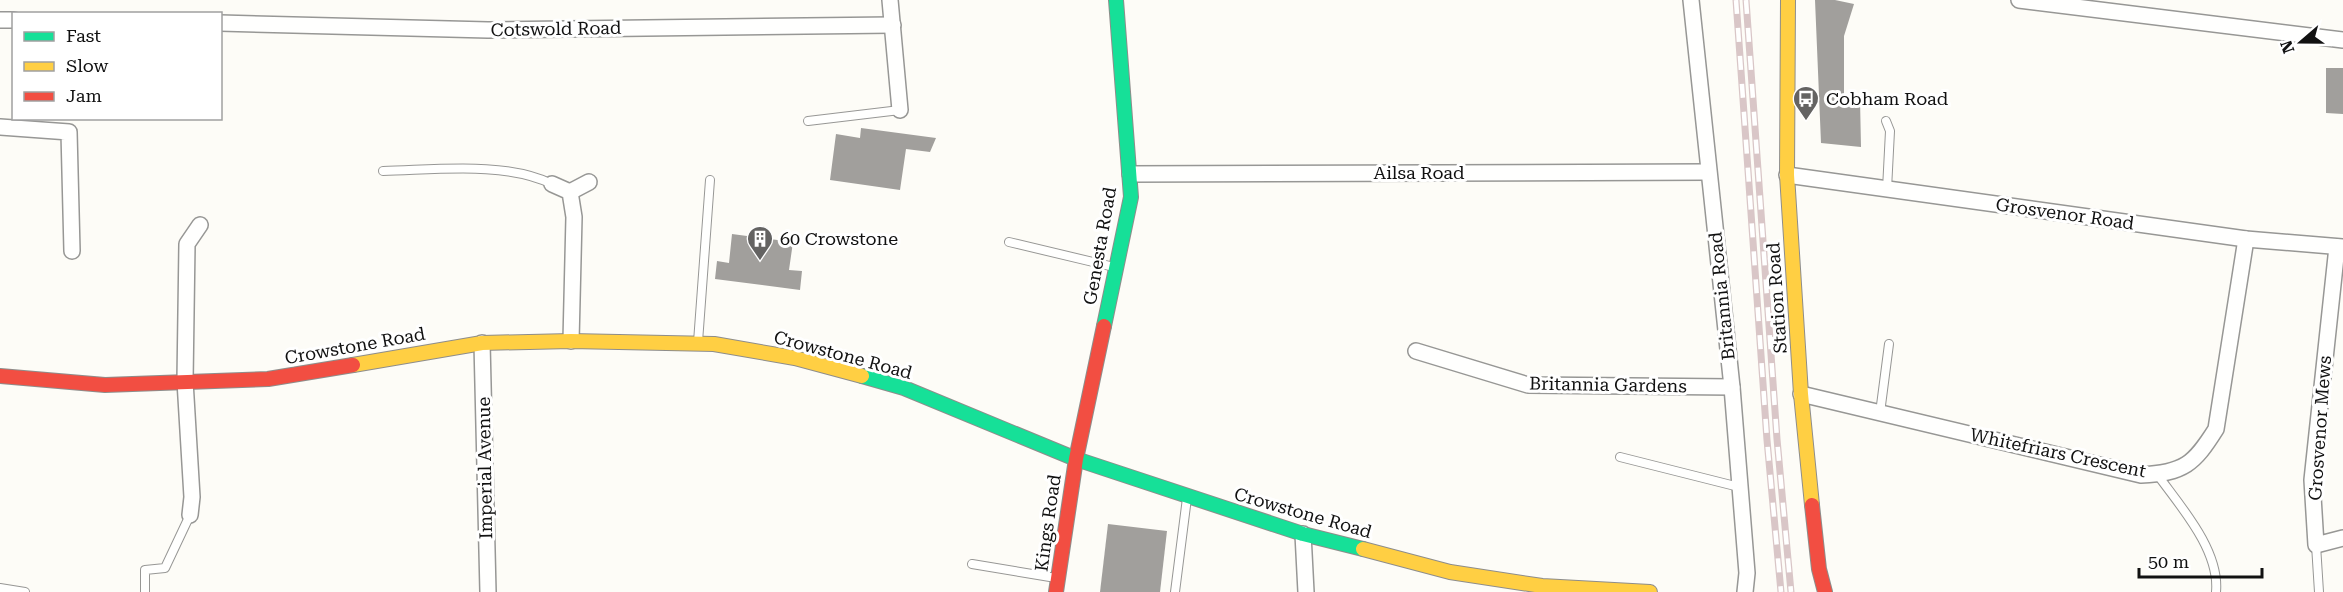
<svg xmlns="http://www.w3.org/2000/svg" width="2343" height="592" font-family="'Roboto Serif',serif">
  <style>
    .building { fill: #a19f9c }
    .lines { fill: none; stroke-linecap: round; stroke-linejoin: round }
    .lane-casing { stroke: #979795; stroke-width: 10 }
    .street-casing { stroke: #979795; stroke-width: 18 }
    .fast-casing { stroke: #8e8d8b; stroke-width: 16 }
    .slow-casing { stroke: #8e8d8b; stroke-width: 16 }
    .jam-casing { stroke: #8e8d8b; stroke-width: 16 }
    .lane { stroke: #fffffe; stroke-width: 8 }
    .street { stroke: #fffffe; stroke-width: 15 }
    .fast { stroke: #16e098; stroke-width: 14 }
    .slow { stroke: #ffcf43; stroke-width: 14 }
    .jam { stroke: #f24e42; stroke-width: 14 }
    .rail-casing { stroke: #d9c6c7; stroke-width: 7 }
    .rail { stroke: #fff; stroke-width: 4.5; stroke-dasharray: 14; stroke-linecap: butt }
    .labels { text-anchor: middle; stroke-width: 6; stroke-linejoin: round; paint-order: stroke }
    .street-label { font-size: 18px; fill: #111; stroke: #fff }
    .poi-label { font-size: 18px; fill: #111; stroke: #fff; text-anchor: start }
  </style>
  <rect width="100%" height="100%" fill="#fdfcf7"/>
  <g class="building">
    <polygon points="1815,0 1835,0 1854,4 1844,36 1844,97 1860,99 1861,147 1821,143"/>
    <polygon points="2326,68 2343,68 2343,114 2326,113"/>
    <polygon points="861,128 936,138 930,152 906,149 900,190 830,180 836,134 860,138"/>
    <polygon points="732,234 793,242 789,270 802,271 800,290 715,279 717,261 729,263"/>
    <polygon points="1108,524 1167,531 1160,592 1100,592"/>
  </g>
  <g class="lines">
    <defs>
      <g id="lane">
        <polyline points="808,121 900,110"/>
        <polyline points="1886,121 1890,131 1887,189"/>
        <path d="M383 171C435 170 505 161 552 184"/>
        <polyline points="1009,242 1114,267"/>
        <polyline points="698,342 710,180"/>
        <polyline points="1880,413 1889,344"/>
        <polyline points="1620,457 1739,487"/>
        <path d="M2157 474C2180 506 2220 550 2216 592"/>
        <polyline points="2316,545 2319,592"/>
        <polyline points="972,564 1056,578"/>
        <polyline points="0,588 25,592"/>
        <polyline points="145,592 145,570 165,568 190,515"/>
        <polyline points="1175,592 1187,498"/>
      </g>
      <g id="street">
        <polyline points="890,0 900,110"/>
        <polyline points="1691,0 1732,387 1747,573 1745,592"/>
        <polyline points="2019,0 2343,40"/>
        <polyline points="0,20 14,20"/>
        <polyline points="220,23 488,30 893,25"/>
        <polyline points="0,127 69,132 72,251"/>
        <polyline points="1130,174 1708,172"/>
        <polyline points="1787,175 2246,239 2343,247"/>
        <polyline points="552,184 570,192 574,217 571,341"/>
        <polyline points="570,192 589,182"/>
        <polyline points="2337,247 2312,480 2316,545 2343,538"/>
        <polyline points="482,343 488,592"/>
        <polyline points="1416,351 1528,385 1732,387"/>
        <path d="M1801 394 2141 475C2184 473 2194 464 2216 429L2246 239"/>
        <polyline points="190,515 192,497 185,381 187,244 200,225"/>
        <polyline points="1303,534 1306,592"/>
      </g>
      <g id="fast">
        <polyline points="1104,326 1131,197 1116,0"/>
        <polyline points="862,376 904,388 1076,459 1303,534 1363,549"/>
      </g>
      <g id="slow">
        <polyline points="1788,0 1787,175 1801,394 1812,505"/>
        <polyline points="353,365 482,343 571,341 714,344 795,358 862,376"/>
        <polyline points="1363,549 1450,572 1542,586 1650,592"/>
      </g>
      <g id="jam">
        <polyline points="0,376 105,385 268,379 353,365"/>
        <polyline points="1812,505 1819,569 1825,592"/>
        <polyline points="1056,592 1076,459 1104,326"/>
      </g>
    </defs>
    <use href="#lane" class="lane-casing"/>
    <use href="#street" class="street-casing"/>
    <use href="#fast" class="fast-casing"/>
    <use href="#slow" class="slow-casing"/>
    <use href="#jam" class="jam-casing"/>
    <use href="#lane" class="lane"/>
    <use href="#street" class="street"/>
    <use href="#fast" class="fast"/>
    <use href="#slow" class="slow"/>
    <use href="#jam" class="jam"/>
    <defs>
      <g id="rail">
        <polyline points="1736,0 1767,440 1781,592"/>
        <polyline points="1746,0 1777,439 1791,592"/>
      </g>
    </defs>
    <use href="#rail" class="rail-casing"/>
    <use href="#rail" class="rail"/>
  </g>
  <defs>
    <symbol id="bus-pin" viewBox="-11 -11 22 30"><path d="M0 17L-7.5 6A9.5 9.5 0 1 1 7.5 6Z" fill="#646362" stroke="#fff"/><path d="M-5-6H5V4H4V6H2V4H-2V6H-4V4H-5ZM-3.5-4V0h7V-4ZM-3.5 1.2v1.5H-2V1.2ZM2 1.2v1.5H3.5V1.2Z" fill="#fff"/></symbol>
    <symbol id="building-pin" viewBox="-11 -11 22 30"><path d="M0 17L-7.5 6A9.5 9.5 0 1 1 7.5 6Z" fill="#646362" stroke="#fff"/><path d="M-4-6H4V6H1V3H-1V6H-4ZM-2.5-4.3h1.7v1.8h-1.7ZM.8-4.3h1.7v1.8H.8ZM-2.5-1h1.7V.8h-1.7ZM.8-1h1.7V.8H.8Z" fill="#fff"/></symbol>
  </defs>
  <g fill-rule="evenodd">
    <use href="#bus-pin" x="1791" y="84" width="30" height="40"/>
    <use href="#building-pin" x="745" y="224" width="30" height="40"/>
  </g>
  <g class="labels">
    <g class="street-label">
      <text transform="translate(556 29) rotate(-1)" y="6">Cotswold Road</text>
      <text x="1419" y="179">Ailsa Road</text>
      <text transform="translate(2065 214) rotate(8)" y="6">Grosvenor Road</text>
      <text transform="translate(1100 246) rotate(-80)" y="6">Genesta Road</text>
      <text transform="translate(1722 296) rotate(-96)" y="6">Britannia Road</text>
      <text transform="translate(1777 298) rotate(-94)" y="6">Station Road</text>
      <text transform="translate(355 346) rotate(-10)" y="6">Crowstone Road</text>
      <text transform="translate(843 355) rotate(15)" y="6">Crowstone Road</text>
      <text transform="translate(1608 385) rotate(1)" y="6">Britannia Gardens</text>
      <text transform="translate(2320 428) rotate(-86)" y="6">Grosvenor Mews</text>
      <text transform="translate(2058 453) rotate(12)" y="6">Whitefriars Crescent</text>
      <text transform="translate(485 468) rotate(-91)" y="6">Imperial Avenue</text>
      <text transform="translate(1303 513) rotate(16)" y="6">Crowstone Road</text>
      <text transform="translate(1048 523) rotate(-82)" y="6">Kings Road</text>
    </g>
    <g class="poi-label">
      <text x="1826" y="105">Cobham Road</text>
      <text x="780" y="245">60 Crowstone</text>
    </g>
  </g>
  <rect x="12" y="12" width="210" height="108" fill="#ffffff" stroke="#a0a0a0" stroke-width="1.5"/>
  <rect x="24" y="32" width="30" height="9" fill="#16e098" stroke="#a0a0a0" stroke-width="1.5"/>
  <text x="66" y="42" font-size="18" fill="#111111">Fast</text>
  <rect x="24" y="62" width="30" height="9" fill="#ffcf43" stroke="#a0a0a0" stroke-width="1.5"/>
  <text x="66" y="72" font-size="18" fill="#111111">Slow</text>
  <rect x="24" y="92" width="30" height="9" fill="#f24e42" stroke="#a0a0a0" stroke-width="1.5"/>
  <text x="66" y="102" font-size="18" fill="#111111">Jam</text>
  <g transform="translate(2301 42) rotate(250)" stroke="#ffffff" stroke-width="4.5" paint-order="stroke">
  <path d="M0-4.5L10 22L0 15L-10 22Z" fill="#111111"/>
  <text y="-9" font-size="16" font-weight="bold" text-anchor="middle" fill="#111111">N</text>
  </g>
  <path d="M2139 568v9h123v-9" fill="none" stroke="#111111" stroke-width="3"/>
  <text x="2148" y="568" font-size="18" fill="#111111" stroke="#ffffff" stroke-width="4.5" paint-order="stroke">50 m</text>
</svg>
